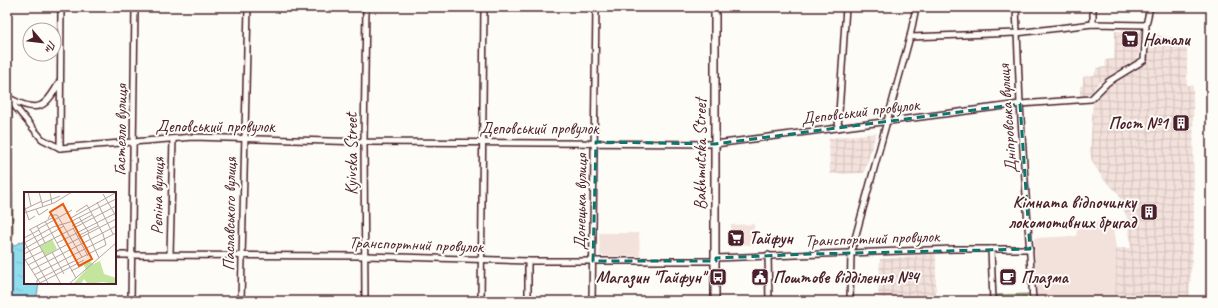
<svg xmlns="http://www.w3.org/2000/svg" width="1218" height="308" font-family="Caveat,sans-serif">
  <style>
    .built { fill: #f3e1dc }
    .industrial { fill: url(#industrial-grid) }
    .grass { fill: url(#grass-dots); stroke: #878264 }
    .park { fill: url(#park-tufts); stroke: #878264 }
    .water { fill: url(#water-ripples); stroke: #73919f }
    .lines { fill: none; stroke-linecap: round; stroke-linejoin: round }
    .street-casing { stroke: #4a1f2b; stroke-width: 8 }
    .secondary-casing { stroke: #4a1f2b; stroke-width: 10 }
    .street { stroke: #fdfcf7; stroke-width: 5 }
    .secondary { stroke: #fdfcf7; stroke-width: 7 }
    .marked { fill: none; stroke: #0f766e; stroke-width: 3; stroke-dasharray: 8 5; stroke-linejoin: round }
    .labels { text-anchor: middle; stroke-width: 4; stroke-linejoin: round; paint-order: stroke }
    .poi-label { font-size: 17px; font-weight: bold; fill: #4a1f2b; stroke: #fdfcf7; text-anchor: start }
    .street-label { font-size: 17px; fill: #4a1f2b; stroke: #fdfcf7 }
    .inset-road { fill: none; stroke: #b5a4a5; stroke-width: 1 }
    .view { fill: #e8590c; fill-opacity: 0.15; stroke: #e8590c; stroke-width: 2 }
    .inset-edge { fill: none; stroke: #4a1f2b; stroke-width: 2 }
  </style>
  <defs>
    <pattern id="industrial-grid" width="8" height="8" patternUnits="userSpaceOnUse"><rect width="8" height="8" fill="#f3e1dc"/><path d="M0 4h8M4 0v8" fill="none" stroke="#d2c1bd"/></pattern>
    <pattern id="grass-dots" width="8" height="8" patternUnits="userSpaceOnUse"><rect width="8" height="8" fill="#c4e59e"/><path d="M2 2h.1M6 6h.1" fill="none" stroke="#aac488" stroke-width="1.8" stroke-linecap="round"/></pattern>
    <pattern id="park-tufts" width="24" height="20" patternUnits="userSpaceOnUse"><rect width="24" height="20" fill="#c4e59e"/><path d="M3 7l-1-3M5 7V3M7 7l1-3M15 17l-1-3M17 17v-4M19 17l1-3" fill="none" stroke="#aac488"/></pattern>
    <pattern id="water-ripples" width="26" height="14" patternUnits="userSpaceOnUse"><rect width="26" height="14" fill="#8fdded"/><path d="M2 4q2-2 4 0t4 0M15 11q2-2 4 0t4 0" fill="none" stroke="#7dbdcb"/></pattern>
  </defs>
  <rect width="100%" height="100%" fill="#fdfcf7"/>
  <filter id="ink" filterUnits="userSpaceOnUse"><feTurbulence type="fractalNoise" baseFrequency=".025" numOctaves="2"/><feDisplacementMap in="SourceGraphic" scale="8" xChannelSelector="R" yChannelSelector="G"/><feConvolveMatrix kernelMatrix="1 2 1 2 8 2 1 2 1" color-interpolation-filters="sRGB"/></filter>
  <g filter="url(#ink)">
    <g class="built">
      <polygon points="1079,221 1112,221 1116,248 1115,301 1037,301 1034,238 1076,236"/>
      <polygon points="754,224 754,245 731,244 731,225"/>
      <polygon points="599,233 639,233 640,256 600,256"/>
    </g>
    <g class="industrial">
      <polygon points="1115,31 1141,32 1138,60 1133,64 1126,65 1125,68 1121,69 1121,72 1098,83 1089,98 1080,98 1080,86 1083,85 1083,77 1094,75 1097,68 1106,67 1105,60 1114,59"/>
      <polygon points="1149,34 1187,40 1187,85 1193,85 1194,227 1189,301 1115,301 1116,248 1131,248 1128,221 1118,193 1104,180 1092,162 1090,152 1093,102 1110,83 1144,62 1149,51"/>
      <polygon points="876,133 864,173 830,174 829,138"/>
      <polygon points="936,254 936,301 878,301 880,259"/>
    </g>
    <polygon class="grass" points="7,108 12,108 13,236 7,239"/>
    <polygon class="park" points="1030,294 1031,301 997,301 997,295"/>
    <polygon class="water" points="25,240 25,283 39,283 36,301 7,301 7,249"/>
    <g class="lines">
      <defs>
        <g id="street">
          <polyline points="1016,7 1020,104 1033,301"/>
          <polyline points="1093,24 1093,7"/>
          <polyline points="910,37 1016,33 1093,24 1146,25"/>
          <polyline points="7,97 42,139 60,148 193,137 364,142 715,144 1020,104 1091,99 1108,82 1144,60 1146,25 1150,7"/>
          <path d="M11 99C39 114 46 107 60 81"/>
          <polyline points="838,128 846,7"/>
          <polyline points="60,148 61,7"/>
          <polyline points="991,249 993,301"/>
          <polyline points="170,254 173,139"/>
          <polyline points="115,255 366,256 528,261 716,261"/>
          <polyline points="768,255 769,301"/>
          <polyline points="716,258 954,249 1030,249"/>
          <polyline points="131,301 135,7"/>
          <polyline points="241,301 248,7"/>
          <polyline points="365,301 364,142 366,7"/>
          <polyline points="481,301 484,7"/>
          <polyline points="528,301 528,261"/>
          <polyline points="592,301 596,7"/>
          <polyline points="850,301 851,253 910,37 916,7"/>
        </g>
        <polyline id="secondary" points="715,301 715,7"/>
      </defs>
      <use href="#street" class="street-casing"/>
      <use href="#secondary" class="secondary-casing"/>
      <use href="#street" class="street"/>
      <use href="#secondary" class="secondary"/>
    </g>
  </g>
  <path class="marked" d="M1020 104 1030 249 810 254 716 258V261H593L596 142 715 144Z"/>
  <defs>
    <symbol id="supermarket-square" viewBox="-11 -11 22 22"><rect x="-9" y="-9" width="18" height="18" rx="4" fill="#4a1f2b" stroke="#fdfcf7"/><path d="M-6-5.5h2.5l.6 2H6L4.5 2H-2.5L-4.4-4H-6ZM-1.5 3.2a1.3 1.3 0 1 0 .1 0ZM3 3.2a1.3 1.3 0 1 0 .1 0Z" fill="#fff"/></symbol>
    <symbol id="building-square" viewBox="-11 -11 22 22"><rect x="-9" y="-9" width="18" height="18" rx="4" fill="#4a1f2b" stroke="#fdfcf7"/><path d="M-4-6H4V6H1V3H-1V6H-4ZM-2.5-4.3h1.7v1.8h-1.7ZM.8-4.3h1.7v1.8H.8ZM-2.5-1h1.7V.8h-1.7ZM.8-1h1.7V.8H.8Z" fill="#fff"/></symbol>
    <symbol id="bus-square" viewBox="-11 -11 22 22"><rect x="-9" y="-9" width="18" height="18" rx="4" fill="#4a1f2b" stroke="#fdfcf7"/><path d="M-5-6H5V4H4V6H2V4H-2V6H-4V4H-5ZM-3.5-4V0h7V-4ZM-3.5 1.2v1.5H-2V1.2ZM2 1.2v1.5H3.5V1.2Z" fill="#fff"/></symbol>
    <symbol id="civic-square" viewBox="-11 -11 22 22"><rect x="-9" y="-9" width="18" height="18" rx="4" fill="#4a1f2b" stroke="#fdfcf7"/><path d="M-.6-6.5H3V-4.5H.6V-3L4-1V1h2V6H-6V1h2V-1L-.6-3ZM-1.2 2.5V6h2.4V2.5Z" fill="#fff"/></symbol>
    <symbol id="cafe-square" viewBox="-11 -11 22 22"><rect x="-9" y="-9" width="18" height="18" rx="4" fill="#4a1f2b" stroke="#fdfcf7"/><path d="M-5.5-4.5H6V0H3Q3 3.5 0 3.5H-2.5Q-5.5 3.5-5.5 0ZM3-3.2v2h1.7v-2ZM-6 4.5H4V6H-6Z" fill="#fff"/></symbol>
  </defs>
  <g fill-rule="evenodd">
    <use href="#supermarket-square" x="1120" y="29" width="20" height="20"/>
    <use href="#building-square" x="1171" y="113" width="20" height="20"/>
    <use href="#building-square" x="1139" y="202" width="20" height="20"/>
    <use href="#supermarket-square" x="726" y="228" width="20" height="20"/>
    <use href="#bus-square" x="708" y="267" width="20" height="20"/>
    <use href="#civic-square" x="750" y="267" width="20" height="20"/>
    <use href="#cafe-square" x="998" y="267" width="20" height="20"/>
  </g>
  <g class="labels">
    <g class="poi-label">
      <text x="1143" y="45">Натали</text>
      <text x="1168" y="129" text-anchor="end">Пост №1</text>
      <text x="1136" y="208" text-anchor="end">Кімната відпочинку<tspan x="1136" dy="20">локомотивних бригад</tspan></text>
      <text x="749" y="244">Тайфун</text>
      <text x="705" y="283" text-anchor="end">Магазин "Тайфун"</text>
      <text x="773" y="283">Поштове відділення №4</text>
      <text x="1021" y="283">Плазма</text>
    </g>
    <g class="street-label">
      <text transform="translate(860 111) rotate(-7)" y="6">Деповський провулок</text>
      <text transform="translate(1007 119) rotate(-94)" y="6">Дніпровська вулиця</text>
      <text x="215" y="132">Деповський провулок</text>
      <text x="539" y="134">Деповський провулок</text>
      <text transform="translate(120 130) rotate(-89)" y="6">Гастелло вулиця</text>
      <text transform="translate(351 154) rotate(-90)" y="6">Kyivska Street</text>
      <text transform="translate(700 154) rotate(-90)" y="6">Bakhmutska Street</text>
      <text transform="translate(157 196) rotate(-89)" y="6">Рєпіна вулиця</text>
      <text transform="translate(580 202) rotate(-89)" y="6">Донецька вулиця</text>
      <text transform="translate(229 214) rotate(-89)" y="6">Паславського вулиця</text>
      <text transform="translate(872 238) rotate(-2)" y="6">Транспортний провулок</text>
      <text transform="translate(416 244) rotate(2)" y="6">Транспортний провулок</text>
    </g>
  </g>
  <g transform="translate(24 192)">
    <rect width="92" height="92" fill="#fdfcf7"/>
    <path d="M65 68 69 72 76 69 80 82 92 86V92L79 90 64 92 60 87 57 92H49L62 78 59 71Z" fill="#c4e59e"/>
    <path d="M28 47 33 57 21 64 16 54Z" fill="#c4e59e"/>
    <path class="inset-road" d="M4 0 7 14M15 0 19 15M26 0 28 12M79 2 92 24M73 10 89 42M18 11 36 4M0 13 5 28 11 24M1 17 18 9M12 17 15 23 24 17M52 20 63 13M0 21 30 11 48 0M55 25 65 41M47 26 91 1M24 27 26 23H33L58 65M21 29 52 86M13 34 21 51M48 34 68 23M49 36 64 64M6 37 37 92M14 37 48 18M5 38 30 25M64 42 75 66M54 44 74 34M0 46 15 38M0 51 29 35 46 30 92 7M1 51 24 91M33 51 92 21M0 57 40 34M28 60 40 82M0 62 92 14M0 66 16 91 60 68M1 68 19 59M4 73 92 27M7 78 92 34M47 79 59 73M10 83 92 41M13 92V88L82 53 79 42 63 13M45 92 92 51"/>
    <path class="view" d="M39 12 68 67 55 74 26 20Z"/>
    <rect width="92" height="92" class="inset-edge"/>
  </g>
  <rect width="1218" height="308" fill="none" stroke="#fdfcf7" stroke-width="24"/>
  <rect x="12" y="12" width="1194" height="284" fill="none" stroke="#4a1f2b" stroke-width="1.5" filter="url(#ink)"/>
  <g transform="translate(42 42) rotate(118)"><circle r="19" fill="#fdfcf7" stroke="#b5a4a5"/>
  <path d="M0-3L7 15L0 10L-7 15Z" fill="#4a1f2b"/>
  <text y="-6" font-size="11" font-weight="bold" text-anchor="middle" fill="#4a1f2b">Пн</text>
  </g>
</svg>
